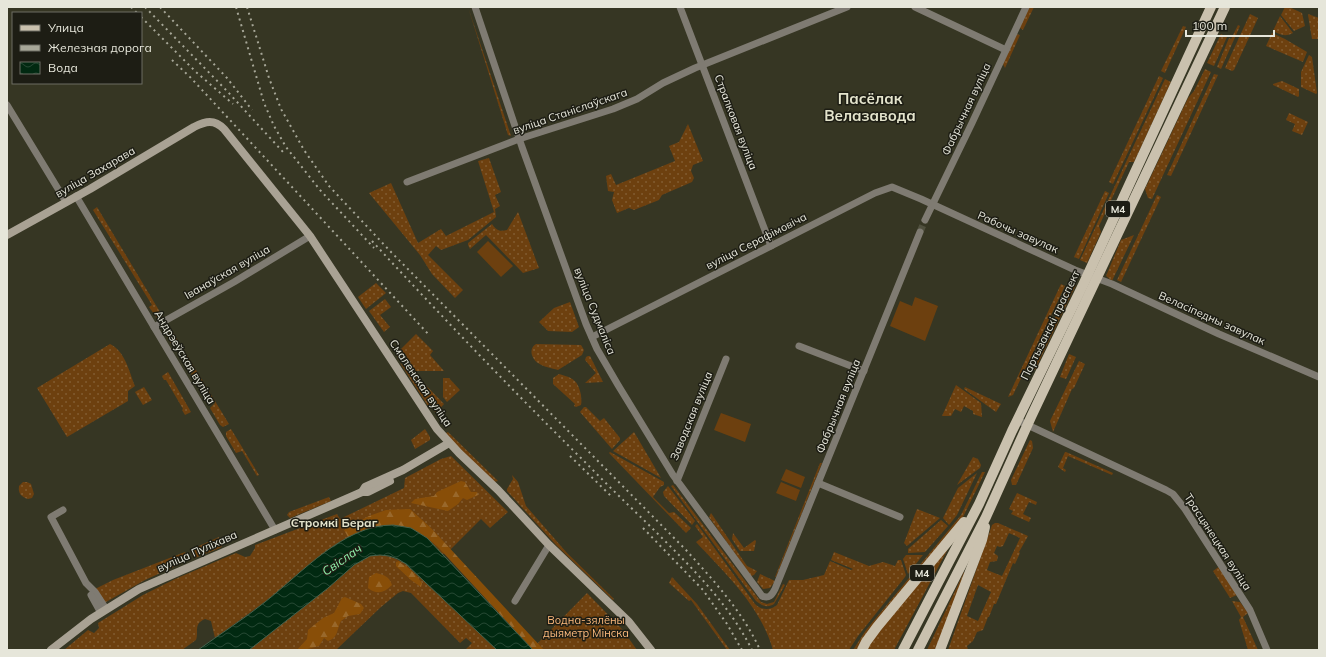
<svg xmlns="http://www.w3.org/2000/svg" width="1326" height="657" font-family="Mulish,sans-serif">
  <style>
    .grass { fill: url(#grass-dots); fill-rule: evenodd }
    .forest { fill: url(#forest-firs) }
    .garden { fill: #6d400f }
    .water { fill: url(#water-waves); stroke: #46624d }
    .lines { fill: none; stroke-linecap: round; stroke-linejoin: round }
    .street-tunnel { stroke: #50503e; stroke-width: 7; stroke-dasharray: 7 3.5; stroke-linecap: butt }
    .street { stroke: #7f7b72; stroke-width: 7 }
    .secondary { stroke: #a9a294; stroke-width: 8 }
    .primary { stroke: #cac1ae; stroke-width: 10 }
    .rail { stroke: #a7a798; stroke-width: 2; stroke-dasharray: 2 4; stroke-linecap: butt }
    .labels { text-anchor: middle; stroke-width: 3; stroke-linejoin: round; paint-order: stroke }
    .shield { fill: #1d1d14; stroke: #aaaa9f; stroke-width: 1 }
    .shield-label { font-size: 10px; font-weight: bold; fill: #e6e6da }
    .street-label { font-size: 11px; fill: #e6e6da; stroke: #1d1d14 }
    .park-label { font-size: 11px; fill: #febb7e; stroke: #1d1d14 }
    .neighbourhood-label { font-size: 12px; font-weight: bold; fill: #e4e4cc; stroke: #1d1d14 }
    .water-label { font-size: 12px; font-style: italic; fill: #8ff2ab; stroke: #1d1d14 }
    .district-label { font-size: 15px; font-weight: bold; fill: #e4e4cc; stroke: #1d1d14 }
  </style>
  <defs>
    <pattern id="grass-dots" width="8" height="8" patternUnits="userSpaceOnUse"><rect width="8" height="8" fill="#6d400f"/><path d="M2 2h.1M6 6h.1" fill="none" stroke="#825c31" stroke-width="1.8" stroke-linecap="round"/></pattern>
    <pattern id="forest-firs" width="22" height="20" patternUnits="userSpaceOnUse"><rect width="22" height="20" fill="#884e08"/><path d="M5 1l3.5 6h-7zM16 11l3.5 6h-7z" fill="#99682b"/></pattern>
    <pattern id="water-waves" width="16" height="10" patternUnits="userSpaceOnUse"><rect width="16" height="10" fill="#012911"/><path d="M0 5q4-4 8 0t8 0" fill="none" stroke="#264833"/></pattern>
  </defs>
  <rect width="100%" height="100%" fill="#363623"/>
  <g class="grass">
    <polygon points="468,7 511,136 508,135"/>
    <polygon points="1029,7 1034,7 1023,30 1020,28 1016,34 1020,35 1005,68 1003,64"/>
    <polygon points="1285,7 1289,7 1302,13 1305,26 1294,31 1281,15"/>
    <polygon points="1250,14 1258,18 1234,70 1232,71 1225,68"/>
    <polygon points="1308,14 1319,18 1319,39 1312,39 1308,15"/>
    <path d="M1280 16 1293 33C1285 37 1281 35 1273 31Z"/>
    <polygon points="1238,25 1240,26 1221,69 1217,67 1229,38 1231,39"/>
    <polygon points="1183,26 1186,27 1165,73 1161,71"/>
    <polygon points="1272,33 1285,39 1307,52 1303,62 1266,46"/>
    <polygon points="1221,34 1227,37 1214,66 1207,63"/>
    <polygon points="1309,55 1312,57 1317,93 1316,94 1301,87 1301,72"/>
    <polygon points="1205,69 1211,72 1152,199 1148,198 1145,189 1188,98 1194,91"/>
    <polygon points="1214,74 1218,75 1171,176 1167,175"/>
    <polygon points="1159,76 1163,78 1113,184 1109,182"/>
    <polygon points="1165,79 1171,82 1134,162 1129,162 1099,226 1101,232 1087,263 1080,260"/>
    <polygon points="1282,81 1299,89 1299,96 1298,97 1273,85 1273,84"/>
    <polygon points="1289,113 1308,122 1302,135 1292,131 1295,124 1286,120"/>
    <polygon points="688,124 703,161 693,165 691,171 694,178 692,182 662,195 659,200 634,210 629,208 617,213 612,200 614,192 608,191 606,176 611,174 616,185 675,161 669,146 679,142"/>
    <polygon points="489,158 501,192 495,195 500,206 495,209 496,217 468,240 441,250 436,246 428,255 463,290 455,298 432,274 420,255 369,193 391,183 418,243 441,229 446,236 494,212 478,161"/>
    <polygon points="1105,191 1109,193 1079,259 1074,257"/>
    <polygon points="1157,195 1161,197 1121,282 1117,280"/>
    <polygon points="97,207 163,317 160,319 157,318 149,307 152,305 93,210"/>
    <path d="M518 212 539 268 523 273 486 235 470 249 468 245V243L492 224C496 230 499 232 507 230Z"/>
    <polygon points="1134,235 1112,281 1106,276 1121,240"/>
    <polygon points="376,283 386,293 366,309 358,297"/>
    <polygon points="1061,284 1065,286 1013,395 1008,397"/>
    <polygon points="1076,285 1035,370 1031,369 1070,286"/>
    <polygon points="385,299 391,307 380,315 390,327 384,332 369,311"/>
    <polygon points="570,302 579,327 572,332 548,331 539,322 554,308"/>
    <polygon points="172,331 229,424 223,427 220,425 210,408 215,403 199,377 194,379 191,374 194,371 178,344 172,345 166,335"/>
    <polygon points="416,334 433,351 430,355 444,371 416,371 398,359 396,354"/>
    <path d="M110 344C125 351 129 371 135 386L128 391V401L67 437 37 388Z"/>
    <path d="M536 344 581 345 584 350 582 355 558 370C552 368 543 367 538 363 532 359 528 349 536 344Z"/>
    <polygon points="1069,354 1076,357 1066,379 1060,377"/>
    <polygon points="588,356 590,356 603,382 585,383 596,373 585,360 586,357"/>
    <polygon points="1079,361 1085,364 1074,388 1072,389 1053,432 1050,421"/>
    <polygon points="400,363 414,373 444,404 436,413 430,405 428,406"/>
    <polygon points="168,372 191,412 185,415 182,410 183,409 166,380 164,380 162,376"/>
    <path d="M559 374C573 378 578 380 581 395 581 399 582 401 581 405L576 407 574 406 575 404 553 384V378Z"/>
    <polygon points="443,378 449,378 460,390 447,402 443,397"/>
    <polygon points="956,385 981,403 982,417 973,414 973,411 964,406 961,412 955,409 951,416 942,416"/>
    <polygon points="144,387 152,400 143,405 135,392"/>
    <polygon points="965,387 1001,404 996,412 964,389"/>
    <polygon points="584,407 586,407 600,421 604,418 620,438 620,440 612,449 580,412"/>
    <polygon points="231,429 259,475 257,476 242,451 236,453 226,436 226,432"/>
    <polygon points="425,429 430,437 430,440 415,449 411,440"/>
    <polygon points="448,432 498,481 494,482 446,435 446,433"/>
    <polygon points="634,432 661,478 613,451"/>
    <polygon points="1030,440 1032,441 1033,448 1016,485 1012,485 1011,480"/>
    <polygon points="610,452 664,482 664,485 660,487 653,497 669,513 674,512 691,528 686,533 609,453"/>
    <polygon points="1065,452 1066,452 1113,473 1112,475 1068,456 1063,468 1066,470 1065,472 1058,467"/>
    <path d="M451 456 508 512 490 528 481 519 451 549 443 554 348 537 332 548 266 601 215 638 211 621 205 619C193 624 199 631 196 640L182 650H64L88 630 94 633 99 628 98 623 143 595 175 579 236 553 245 557 250 556 255 548V545L337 514 340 519 404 488 405 478 441 459Z"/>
    <polygon points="973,457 978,459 981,465 980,468 957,485"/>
    <polygon points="820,463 822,463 776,577 775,577"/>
    <polygon points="982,472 985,472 963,517 858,650 853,650 866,630 961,515"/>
    <polygon points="977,473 957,515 949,525 943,518 958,488"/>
    <polygon points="512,475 518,482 526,506 567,553 614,599 613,600 557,546 507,491 507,489 513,479"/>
    <path d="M23 482H27L31 484 34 494 32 498 28 499C21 497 18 493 19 486Z"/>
    <path d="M673 485 761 602 767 604 774 602 783 584 785 585 774 604C768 608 762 606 756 601L671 486Z"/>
    <polygon points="668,486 695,521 692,525 664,496 663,492"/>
    <polygon points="1017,493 1037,502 1036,505 1029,502 1023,514 1031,518 1029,522 1011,514 1013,511 1009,509"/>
    <polygon points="329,497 331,501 290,518 287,515 289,512"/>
    <polygon points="917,509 940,518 907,546 904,543"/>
    <polygon points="711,513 747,566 757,571 754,575 751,576 709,517"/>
    <polygon points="941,520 948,526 925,552 908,553 908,549"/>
    <path d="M995 523H998L1028 536 1019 552 1020 553 1015 564 1013 563 996 604H994L989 617H988L983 630 977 632 973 641 967 646 968 650H948L992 525ZM1009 533 1020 538 1002 576 987 570 990 562 997 561 998 556 994 553 997 546 1000 547 1003 546ZM978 585 991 592 978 621 967 616Z"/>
    <path d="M697 524 755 604C761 610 770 611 777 605L789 580H803L824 575 830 561 851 570 853 569 831 560 834 552 869 566 883 562 895 566 898 560H901L906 575 905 577 858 636 849 650H773C761 607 726 574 696 542L703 537 695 526Z"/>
    <polygon points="733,533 744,548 755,540 756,541 754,551 740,551 732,539"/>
    <polygon points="219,537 222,546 220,548 195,558 193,557 190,550"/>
    <polygon points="949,547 894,650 866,650 871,640"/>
    <polygon points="185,552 187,559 185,562 145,580 106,602 104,602 95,589 113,580"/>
    <path d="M380 555C390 556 397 559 406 564L497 650H465L472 643 466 638 460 643 411 593 403 591 398 593 381 607 336 650H249L328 588 354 565 370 556Z"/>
    <polygon points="906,555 923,555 908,574 903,559"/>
    <polygon points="1220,566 1237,595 1230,598 1213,571"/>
    <polygon points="964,572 965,573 935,650 927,650"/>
    <polygon points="760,574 775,581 770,588 763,589 757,582"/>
    <polygon points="672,577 697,604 730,650 727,650 691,600 689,601 669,583"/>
    <polygon points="587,593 622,629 637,650 533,650 532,649"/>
    <polygon points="1232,601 1240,602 1248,613 1243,617 1258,650 1248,650 1239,620 1241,617"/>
  </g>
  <g class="forest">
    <polygon points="461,481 465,482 471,492 477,492 478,495 467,500 463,498 458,504 448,511 411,503 415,499 434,496 437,492"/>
    <path d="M410 509 431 528 544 650H533L438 547C408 519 384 520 348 537L344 530 369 516 386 510Z"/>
    <path d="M399 561C402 565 404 565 407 567 413 571 418 578 422 583L421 587 411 580 396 566V562Z"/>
    <path d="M376 573C384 575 389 576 392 585 384 593 377 595 368 588L369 577Z"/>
    <path d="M345 597 361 604 364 608 360 614 348 616 341 621C337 629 338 638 328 641L324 638 319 646C311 648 306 650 297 650L307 639 308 630 323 618 334 613 342 598Z"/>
  </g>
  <g class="garden">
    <polygon points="488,241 513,266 501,277 477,252"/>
    <polygon points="915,297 938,306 925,341 890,326 900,301 912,306"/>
    <polygon points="721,413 751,424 745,442 714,430"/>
    <polygon points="786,469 805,477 801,488 781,480"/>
    <polygon points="781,482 800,490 796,501 776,493"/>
  </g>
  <path class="water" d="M393 525 411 528 427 538 533 650H497L406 564 398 559 389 556 380 555 370 556 354 565 328 588 249 650H198C220 634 244 619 265 602 302 573 343 525 393 525Z"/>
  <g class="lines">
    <polyline class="street-tunnel" points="920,232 925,220"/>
    <g class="street">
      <path d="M475 7 522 147 586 324 597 349 618 385 673 475 762 596C769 599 772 595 775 589L920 232"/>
      <polyline points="680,7 771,246"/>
      <polyline points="915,7 1006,50"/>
      <polyline points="7,105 66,202"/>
      <polyline points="407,182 519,139 613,109 637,99 663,83 695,68 847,7"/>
      <polyline points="76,196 275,530"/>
      <polyline points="925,220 972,123 1026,7"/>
      <polyline points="154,327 234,282 310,236"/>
      <polyline points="592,337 875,193 892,187 921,199 1075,270 1112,284 1219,334 1319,377"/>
      <polyline points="799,346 864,371"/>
      <polyline points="1017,420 1166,490 1173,494 1185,509 1250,610 1267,650"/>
      <polyline points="677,481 726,359"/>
      <polyline points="818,483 900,517"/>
      <polyline points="63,510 51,517 86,583 95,592 106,609"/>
      <polyline points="91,595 101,613"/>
      <polyline points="515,601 549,545"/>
    </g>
    <g class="secondary">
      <path d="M7 235 90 189 194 127C206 121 214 119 224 129L310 236 437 429 459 453 498 490 549 545 629 622 651 650"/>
      <polyline points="362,492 368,492 390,481"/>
      <polyline points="51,650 91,619 139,589 362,492 365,487 403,470 449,443"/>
    </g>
    <g class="primary">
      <polyline points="862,650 866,642 877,627 964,522"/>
      <polyline points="903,650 979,504 1012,431 1083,285 1211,7"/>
      <polyline points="918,650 986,517 1031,417 1225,7"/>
      <polyline points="940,650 982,540 985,527"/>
    </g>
    <g class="rail">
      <polyline points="131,7 137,13"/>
      <polyline points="145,7 227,91 283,152"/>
      <polyline points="160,7 227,78 252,110"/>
      <polyline points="236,7 264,103 274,126 286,147 320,190 374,248"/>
      <path d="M247 7 269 78 281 109 304 150 329 186 390 251 686 550C714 581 743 612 760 650"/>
      <polyline points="141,17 196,72 233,104"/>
      <polyline points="172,60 191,78 430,336"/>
      <path d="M372 241C442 317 514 392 588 465 612 490 637 513 661 537 696 572 730 606 752 650"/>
      <polyline points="570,456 613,498"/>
      <polyline points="643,528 703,590 727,624 742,650"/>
    </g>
  </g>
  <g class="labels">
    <g class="shield">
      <rect x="1106" y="201" width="24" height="16" rx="3"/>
      <rect x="910" y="565" width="24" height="16" rx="3"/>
    </g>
    <g class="shield-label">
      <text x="1118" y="213">М4</text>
      <text x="922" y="577">М4</text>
    </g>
    <g class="street-label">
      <text transform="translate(966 109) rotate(-65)" y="4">Фабрычная вуліца</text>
      <text transform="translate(570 111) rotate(-19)" y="4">вуліца Станіслаўскага</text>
      <text transform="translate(736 122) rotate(69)" y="4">Стралковая вуліца</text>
      <text transform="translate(95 172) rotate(-30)" y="4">вуліца Захарава</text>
      <text transform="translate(1018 232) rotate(24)" y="4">Рабочы завулак</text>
      <text transform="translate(756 241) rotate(-27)" y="4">вуліца Серафімовіча</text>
      <text transform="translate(227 272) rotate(-30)" y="4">Іванаўская вуліца</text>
      <text transform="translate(595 311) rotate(68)" y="4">вуліца Судмаліса</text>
      <text transform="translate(1212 318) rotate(24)" y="4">Веласіпедны завулак</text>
      <text transform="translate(1050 325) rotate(-64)" y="4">Партызанскі праспект</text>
      <text transform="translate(185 357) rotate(59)" y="4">Андрэеўская вуліца</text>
      <text transform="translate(421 383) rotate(56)" y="4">Смаленская вуліца</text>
      <text transform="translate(838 406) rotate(-68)" y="4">Фабрычная вуліца</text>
      <text transform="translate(691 416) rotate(-68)" y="4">Заводская вуліца</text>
      <text transform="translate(1218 542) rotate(57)" y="4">Трасцянецкая вуліца</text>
      <text transform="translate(197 551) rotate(-24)" y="4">вуліца Пуліхава</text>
    </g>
    <g class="park-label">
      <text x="586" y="624">Водна-зялёны<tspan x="586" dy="13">дыяметр Мінска</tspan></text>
    </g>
    <g class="neighbourhood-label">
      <text x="334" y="527">Стромкі Бераг</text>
    </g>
    <g class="water-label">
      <text transform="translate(342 560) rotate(-35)" y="4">Свіслач</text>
    </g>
    <g class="district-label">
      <text x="870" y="104">Пасёлак<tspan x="870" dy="17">Велазавода</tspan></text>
    </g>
  </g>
  <rect width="1326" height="657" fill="none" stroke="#e6e6da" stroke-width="16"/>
  <rect x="12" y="12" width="130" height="72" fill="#1d1d14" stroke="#6d6d63"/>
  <rect x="20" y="25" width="20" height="6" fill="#cac1ae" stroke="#6d6d63"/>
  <text x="48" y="32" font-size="12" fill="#e6e6da">Улица</text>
  <rect x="20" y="45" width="20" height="6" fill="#a7a798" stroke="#6d6d63"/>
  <text x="48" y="52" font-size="12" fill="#e6e6da">Железная дорога</text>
  <rect x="20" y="62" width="20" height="12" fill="url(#water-waves)" stroke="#6d6d63"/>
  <text x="48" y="72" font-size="12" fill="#e6e6da">Вода</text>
  <path d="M1186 30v6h88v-6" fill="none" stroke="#e6e6da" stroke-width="2"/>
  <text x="1192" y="30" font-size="12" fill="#e6e6da" stroke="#1d1d14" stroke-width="3" paint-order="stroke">100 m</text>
</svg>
